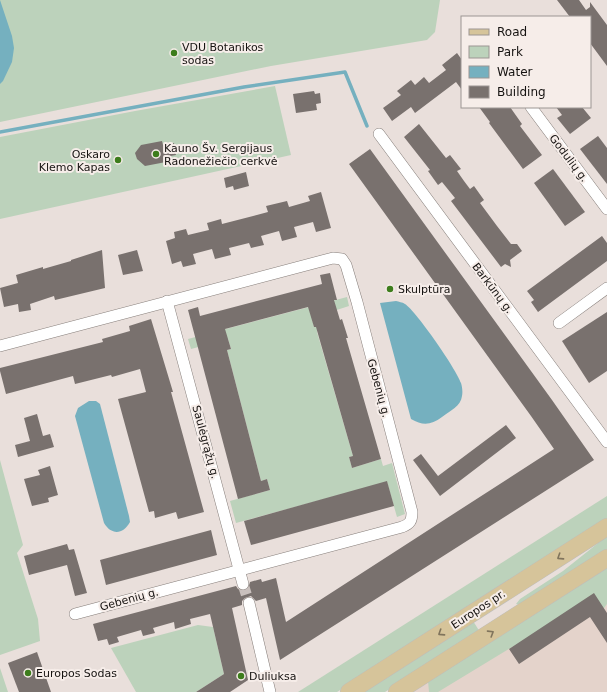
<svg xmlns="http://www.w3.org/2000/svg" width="607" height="692" font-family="'DejaVu Sans',sans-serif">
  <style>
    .built { fill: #e4d3cb }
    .green { fill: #bcd2bb }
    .water { fill: #75b0bf }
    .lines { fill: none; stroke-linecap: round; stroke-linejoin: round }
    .stream { stroke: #75b0bf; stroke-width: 3.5 }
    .building { fill: #79716e }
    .street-tunnel { stroke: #c9c0bd; stroke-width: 11; stroke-dasharray: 11 5.5; stroke-linecap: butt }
    .street-casing { stroke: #867e7a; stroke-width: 12 }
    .primary-casing { stroke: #bebdbc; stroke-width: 18 }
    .street { stroke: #fff; stroke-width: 11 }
    .primary { stroke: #d6c49a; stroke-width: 17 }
    .oneway { stroke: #80745c }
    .poi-dot { fill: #3d7d1c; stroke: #f6ede9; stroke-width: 1.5 }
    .labels { text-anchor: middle; stroke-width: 4; stroke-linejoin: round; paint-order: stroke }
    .poi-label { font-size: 11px; fill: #161311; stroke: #f6ede9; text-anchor: start }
    .street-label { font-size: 11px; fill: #161311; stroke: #f6ede9 }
  </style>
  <rect width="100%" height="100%" fill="#e9dfdb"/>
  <polygon class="built" points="607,567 607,692 411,692"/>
  <g class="green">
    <polygon points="0,0 440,0 435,32 427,40 271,66 0,122"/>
    <polygon points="275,86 291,155 0,219 0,137 135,111"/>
    <polygon points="347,297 349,306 312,318 314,327 321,325 317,332 353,456 349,457 352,468 381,459 383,466 392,463 405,514 397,517 387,482 236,523 230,501 270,490 267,479 261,481 227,350 231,349 228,339 191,349 188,339"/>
    <polygon points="0,460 23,545 17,553 38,619 40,641 0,655"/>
    <polygon points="607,496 607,519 337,692 298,692"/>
    <polygon points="607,536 607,551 521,605 516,604 520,599 563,571"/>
    <polygon points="607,567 607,604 604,608 512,647 438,692 429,692 428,681"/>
    <polygon points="473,621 480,632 385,692 362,692"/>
    <polygon points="198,625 213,627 224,674 196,692 136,692 111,648"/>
    <polygon points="0,668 8,692 0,692"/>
  </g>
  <g class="water">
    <polygon points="0,0 12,36 14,48 12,62 3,81 0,84"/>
    <path d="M396 301C399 302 402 302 405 304 416 311 457 370 461 383 462 386 463 392 462 396 461 406 450 411 442 417 431 425 423 426 411 419L380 303Z"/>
    <path d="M89 401H96L100 404 129 516 130 522C123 535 111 535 104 523L75 416 78 408Z"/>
  </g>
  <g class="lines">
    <polyline class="stream" points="0,132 244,87 345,72 367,126"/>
  </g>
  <g class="building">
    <polygon points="557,0 579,0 586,10 590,7 590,2 607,25 607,66 590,43 590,17 570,17"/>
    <polygon points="457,53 462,60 462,90 456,82 415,113 411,107 392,121 383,108 401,95 397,91 411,80 415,85 424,77 429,83 446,70 442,65"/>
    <polygon points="314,91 315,94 320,93 321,103 316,104 317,110 296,113 293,94"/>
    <polygon points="479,107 510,107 522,124 520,126 542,155 523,169 489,123 490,122"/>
    <polygon points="556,107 582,107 591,118 570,134 557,118 562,115"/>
    <polygon points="419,124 446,158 450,155 461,169 457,171 464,181 470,189 474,186 484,200 480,203 497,226 511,244 517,244 522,251 510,260 511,267 505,264 501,267 451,201 455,198 442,182 438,185 428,171 430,170 404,137"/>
    <polygon points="598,136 607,148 607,184 580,149"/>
    <polygon points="162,141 163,145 174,143 176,155 165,157 166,162 145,166 137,159 135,153 141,145"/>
    <polygon points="370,149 552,400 594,460 280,660 266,598 256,601 251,596 245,598 242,601 242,605 232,608 248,680 230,692 196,692 224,674 210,614 190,619 191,624 175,629 174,622 153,628 155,633 143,636 141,630 117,637 119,642 109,645 107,639 98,641 93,624 236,586 238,589 244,591 248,589 250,582 261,579 262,582 276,578 286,622 554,449 531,416 349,164"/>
    <polygon points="553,169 585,212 565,226 534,183"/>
    <polygon points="246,172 249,186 234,190 233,186 226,188 224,178"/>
    <polygon points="321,192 331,228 316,232 313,222 294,227 297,237 282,241 279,231 261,236 264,245 251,248 249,243 229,248 231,255 215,259 212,249 193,254 196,264 183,267 181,261 172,264 166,241 175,238 174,232 186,229 188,235 209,230 207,223 221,219 222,224 268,212 266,206 287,201 289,207 310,201 308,196"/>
    <polygon points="602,236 607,243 607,261 538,312 531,302 534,300 527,291"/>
    <polygon points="102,250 105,288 55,300 54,296 30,304 31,310 19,312 18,304 4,307 0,288 18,283 16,275 43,267 43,269 71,261 71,260"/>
    <polygon points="137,250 143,271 123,275 118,255"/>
    <polygon points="330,273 337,300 334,300 340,320 342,319 348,338 346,338 381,459 352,468 349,457 353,456 316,327 314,327 308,307 225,329 231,349 227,350 261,481 267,479 270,490 238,499 188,310 198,307 200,316 322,284 320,275"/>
    <polygon points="607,312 607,371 589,383 562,341"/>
    <polygon points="151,319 173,392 171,392 204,512 178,519 176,512 155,518 154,511 149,512 118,399 146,392 140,369 112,377 111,375 75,384 73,376 6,394 0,371 0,368 103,342 102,339 130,331 129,326"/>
    <polygon points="37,414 43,436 50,434 54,447 18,457 15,445 30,441 24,418"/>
    <polygon points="506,425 516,438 440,496 413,460 421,454 438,476"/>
    <polygon points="50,466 58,495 48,498 49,502 32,506 24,479 40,475 38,470"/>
    <polygon points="387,481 394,506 251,545 244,521"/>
    <polygon points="211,530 217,555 106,585 100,560"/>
    <polygon points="67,544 69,550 74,549 87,593 75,596 67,565 29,575 24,556"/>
    <polygon points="594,593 607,613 607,643 590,617 519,664 509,649"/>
    <polygon points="37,652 51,692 19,692 8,663"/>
  </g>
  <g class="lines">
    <polyline class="street-tunnel" points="243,584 249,603"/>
    <defs>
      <g id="street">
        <polyline points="531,107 607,209"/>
        <polyline points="379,134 607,442"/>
        <polyline points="167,301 243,584"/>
        <polyline points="559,323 607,288"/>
        <path d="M0 346 333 258 342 259 346 265 357 302 412 512C412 521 410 524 402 527L75 614"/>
        <polyline points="249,603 270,692"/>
      </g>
      <g id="primary">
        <polyline points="349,692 607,527"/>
        <polyline points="397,692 607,558"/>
      </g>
    </defs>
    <use href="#street" class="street-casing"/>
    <use href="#primary" class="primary-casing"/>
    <use href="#street" class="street"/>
    <use href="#primary" class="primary"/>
  </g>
  <defs><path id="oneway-chevron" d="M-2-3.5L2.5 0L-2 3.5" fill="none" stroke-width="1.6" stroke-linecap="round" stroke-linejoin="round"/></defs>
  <g class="oneway">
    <use href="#oneway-chevron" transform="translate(560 557) rotate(147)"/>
    <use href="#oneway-chevron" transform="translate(441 633) rotate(147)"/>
    <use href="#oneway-chevron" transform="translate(491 633) rotate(-32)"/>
  </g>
  <g class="poi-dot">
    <circle cx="174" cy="53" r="4"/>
    <circle cx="156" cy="154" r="4"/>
    <circle cx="118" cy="160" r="4"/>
    <circle cx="390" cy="289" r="4"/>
    <circle cx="28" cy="673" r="4"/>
    <circle cx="241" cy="676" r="4"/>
  </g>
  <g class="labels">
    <g class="poi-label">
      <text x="182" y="51">VDU Botanikos<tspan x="182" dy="13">sodas</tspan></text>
      <text x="164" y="152">Kauno Šv. Sergijaus<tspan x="164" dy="13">Radonežiečio cerkvė</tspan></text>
      <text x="110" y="158" text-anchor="end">Oskaro<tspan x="110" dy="13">Klemo Kapas</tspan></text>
      <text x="398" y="293">Skulptūra</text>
      <text x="36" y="677">Europos Sodas</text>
      <text x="249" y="680">Duliuksa</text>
    </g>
    <g class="street-label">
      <text transform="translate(569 158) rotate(53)" y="4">Godulių g.</text>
      <text transform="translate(493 288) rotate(53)" y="4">Barkūnų g.</text>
      <text transform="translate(379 388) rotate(75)" y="4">Gebenių g.</text>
      <text transform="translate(206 442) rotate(75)" y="4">Saulėgrąžų g.</text>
      <text transform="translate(129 599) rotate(-15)" y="4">Gebenių g.</text>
      <text transform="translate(478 609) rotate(-33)" y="4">Europos pr.</text>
    </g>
  </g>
  <rect x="461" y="16" width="130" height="92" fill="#f6ede9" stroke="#9c9693"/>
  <rect x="469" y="29" width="20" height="6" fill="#d6c49a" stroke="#9c9693"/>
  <text x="497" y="36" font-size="12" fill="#161311">Road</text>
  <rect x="469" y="46" width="20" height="12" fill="#bcd2bb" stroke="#9c9693"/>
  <text x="497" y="56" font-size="12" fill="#161311">Park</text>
  <rect x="469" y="66" width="20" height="12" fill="#75b0bf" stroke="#9c9693"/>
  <text x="497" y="76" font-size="12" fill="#161311">Water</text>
  <rect x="469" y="86" width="20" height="12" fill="#79716e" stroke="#9c9693"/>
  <text x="497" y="96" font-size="12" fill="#161311">Building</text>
</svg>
